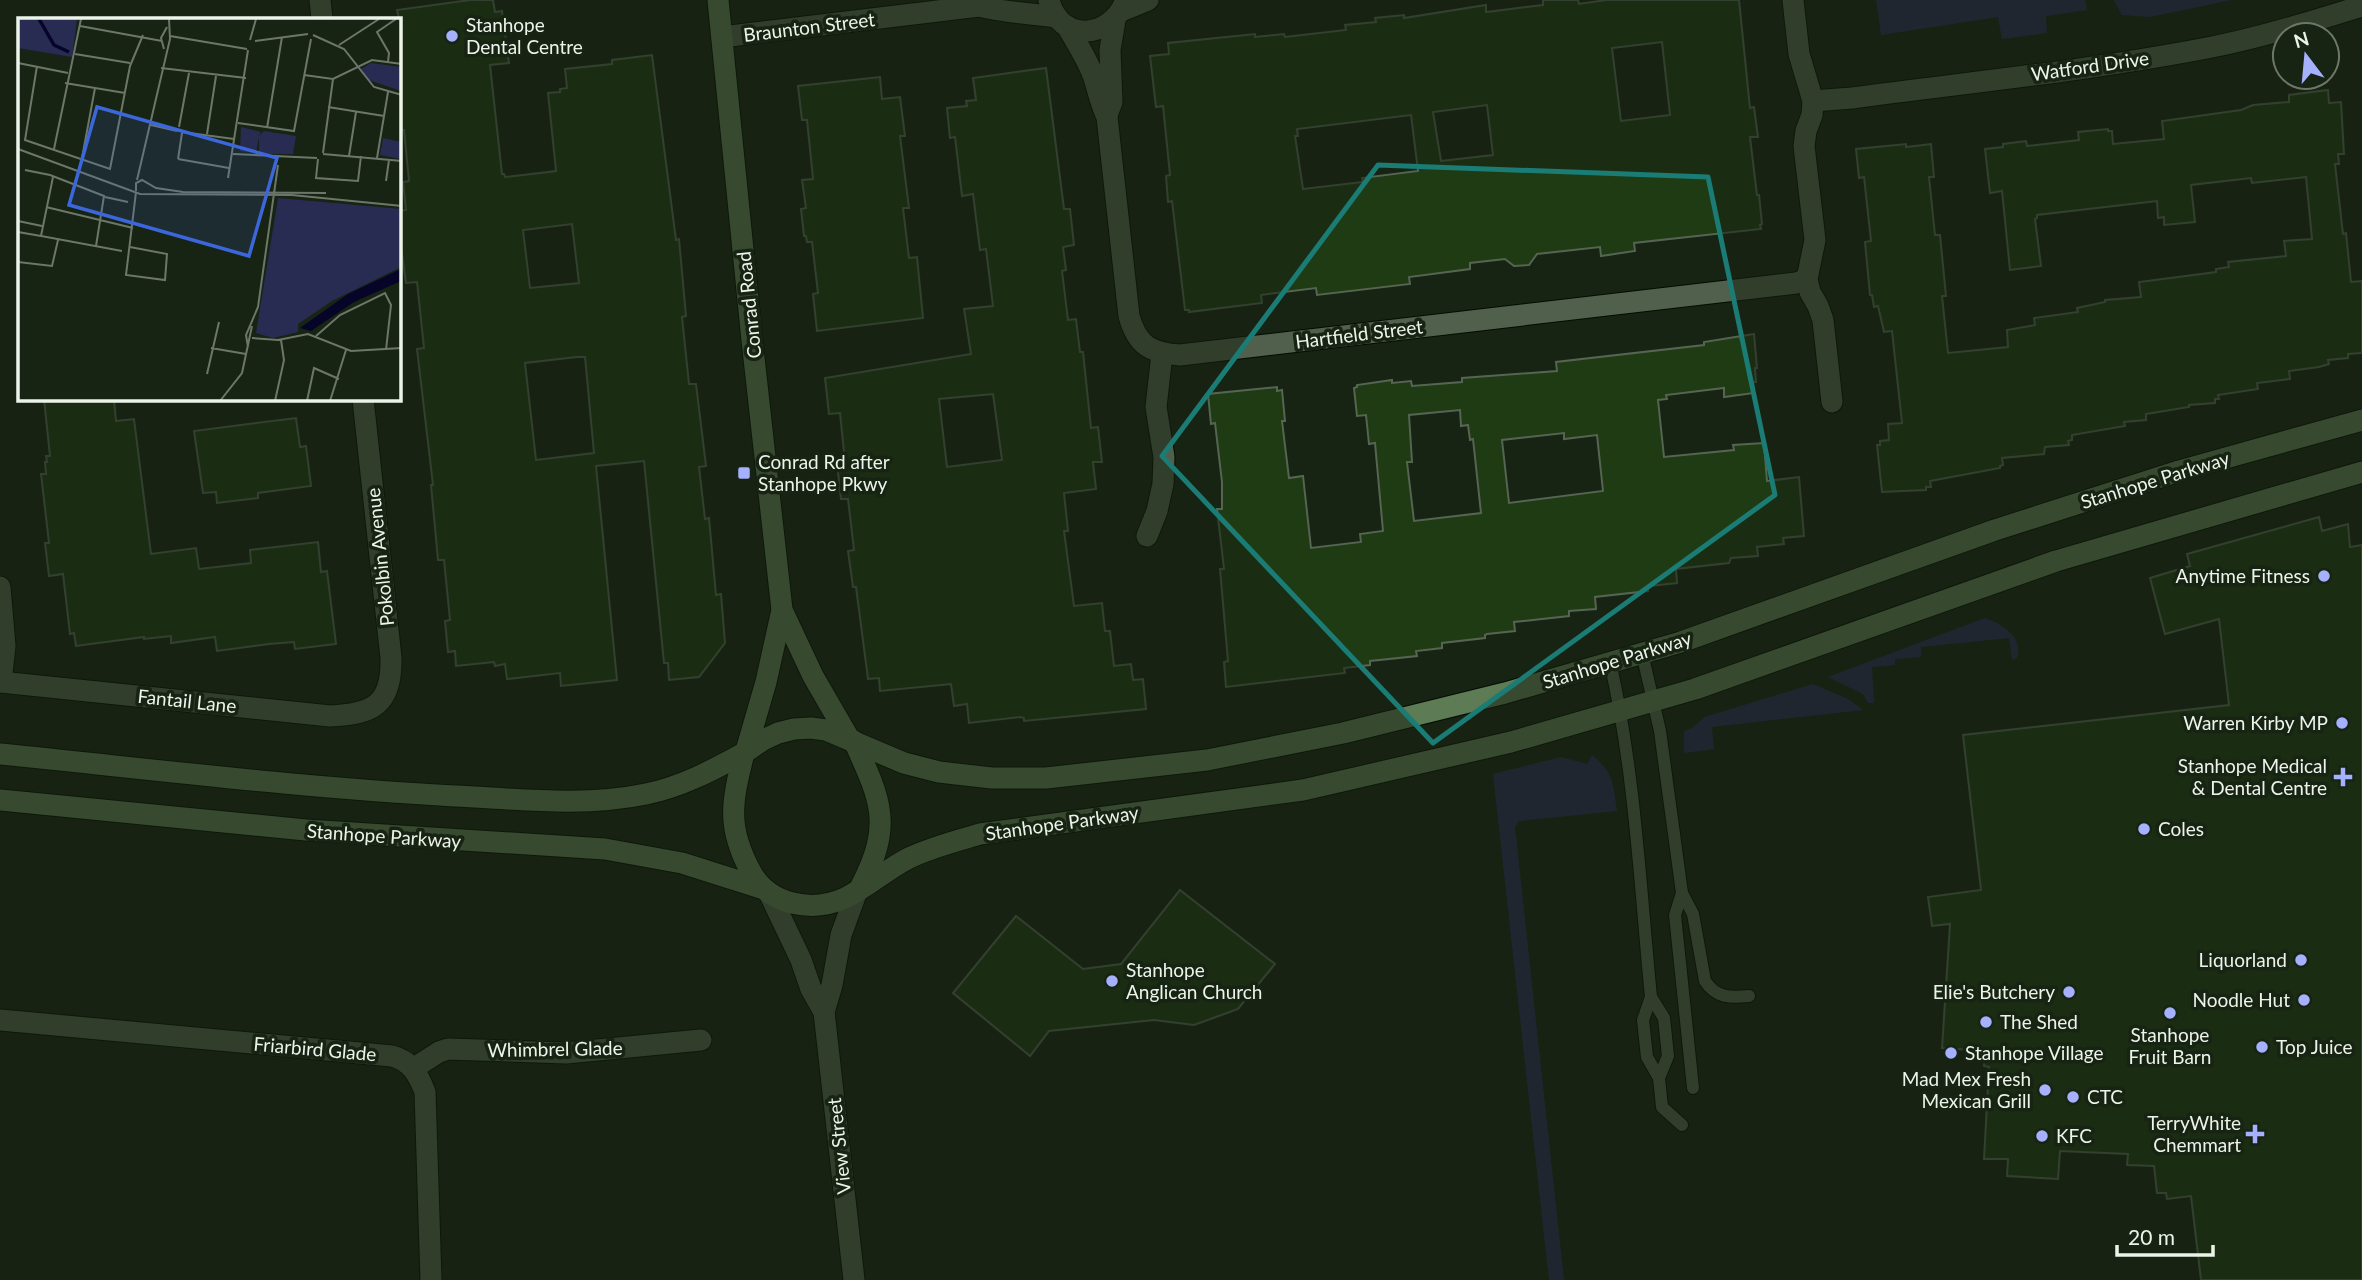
<svg xmlns="http://www.w3.org/2000/svg" width="2362" height="1280" font-family="Lato,sans-serif">
  <style>
    .green { fill: #282c53 }
    .building { fill: #1e3b14; stroke: #566452; stroke-width: 2; fill-rule: evenodd }
    .lines { fill: none; stroke-linecap: round; stroke-linejoin: round }
    .lane-casing { stroke: #030c02; stroke-width: 14 }
    .street-casing { stroke: #030c02; stroke-width: 23 }
    .secondary-casing { stroke: #030c02; stroke-width: 23 }
    .lane { stroke: #51604d; stroke-width: 12 }
    .street { stroke: #51604d; stroke-width: 21 }
    .secondary { stroke: #5d7b54; stroke-width: 21 }
    .marked { fill: none; stroke: #1a7c74; stroke-width: 5; stroke-linejoin: round }
    .poi-dot { fill: #a5b1fc; stroke: #172313; stroke-width: 2.5 }
    .labels { text-anchor: middle; stroke-width: 7; stroke-linejoin: round; paint-order: stroke }
    .poi-label { font-size: 19px; fill: #ecf4e9; stroke: #172313; text-anchor: start }
    .street-label { font-size: 19px; fill: #ecf4e9; stroke: #172313 }
    .inset-river { fill: none; stroke: #060428; stroke-width: 3.5 }
    .inset-road { fill: none; stroke: #6c7769; stroke-width: 2 }
    .view { fill: #3c67db; fill-opacity: 0.15; stroke: #3c67db; stroke-width: 3.5 }
    .inset-edge { fill: none; stroke: #ecf4e9; stroke-width: 3.5 }
  </style>
  <rect width="100%" height="100%" fill="#172313"/>
  <g class="green">
    <polygon points="1876,0 2085,0 2087,10 2046,16 2047,33 2002,39 1998,17 1881,35"/>
    <polygon points="2114,0 2231,0 2150,17 2122,15"/>
    <path d="M1985 618C2002 624 2024 637 2017 658L2012 660 2009 638 1921 647V657L1895 659V665L1872 667 1874 703H1868L1863 694 1828 677Z"/>
    <polygon points="1813,684 1848,699 1863,710 1712,727 1714,749 1684,753 1684,731 1692,728 1705,717"/>
    <path d="M1592 755C1614 773 1613 784 1617 811L1519 821 1515 827 1564 1280H1549L1493 774 1561 757 1587 764Z"/>
  </g>
  <g class="building">
    <path d="M470 0H493L495 12 502 11 509 63 490 65 502 174H504L505 177 556 171 548 93 560 92V89L567 88 565 69 612 64V60L652 55 676 240 679 239 686 316 682 317 689 384H696L706 466 699 467 705 519 709 518 716 595 721 594 725 643 699 677 669 680 668 663H664L644 461 596 466 617 680 561 686 560 673 507 679 505 664 495 666 494 662 456 666 455 651 448 652 445 621 450 620 444 560H438L431 485H433L417 349 424 348 417 282 406 283 399 232V211L406 210 403 182 409 181 404 130H399V19L397 10ZM572 224 579 283 530 288 523 230ZM577 357H585L594 453 536 460 525 363Z"/>
    <path d="M1543 0H1578L1579 4 1606 0H1739L1750 108 1754 107 1758 137H1750L1757 195H1759L1762 224 1760 225 1761 229 1634 243 1635 251 1601 256 1600 247 1537 254 1529 265 1514 266 1505 259 1470 263V269L1409 277 1410 284 1317 295 1316 288 1261 295 1262 303 1189 312V310H1185L1172 201 1168 202 1166 176 1170 175 1163 106 1156 107 1150 56 1169 54 1168 43 1255 34V37L1284 34 1285 37 1346 30 1345 25 1376 22 1375 18 1404 15V18L1486 5V12L1543 5ZM1662 42 1670 115 1621 121 1612 48ZM1487 105 1493 155 1441 161 1433 112ZM1411 115 1418 171 1362 178 1363 182 1303 189 1295 136H1298L1297 129Z"/>
    <path d="M1046 68 1064 209H1070L1074 245 1063 247 1066 270 1062 271 1068 320 1076 319 1080 352H1083L1091 428 1098 427 1102 462H1093L1096 489 1064 493 1068 531H1064L1074 606 1102 603 1105 631H1110L1114 666 1131 664 1133 680 1143 679 1146 709 1024 721V718L1020 717 969 723 967 704 954 706 951 684 880 691 879 678 868 679 856 587H853L848 551 854 550 848 499H841L837 463 845 462 840 413 829 414 825 378 971 354 964 309 993 306 986 249 980 250 973 194 962 196 955 137 950 138 947 108 967 106 966 101 976 100 973 78ZM993 394 1002 460 947 467 939 399Z"/>
    <polygon points="880,77 882,99 900,97 905,136 900,136 909,208 903,208 909,258 917,257 923,318 817,331 813,294 818,293 812,242 807,242 806,236 804,236 801,209 806,208 802,180 813,179 807,120 802,120 798,86"/>
    <polygon points="2328,90 2329,103 2341,102 2344,154 2338,154 2339,164 2335,164 2343,234 2346,233 2351,282 2362,281 2362,353 2348,354 2348,358 2328,360 2329,364 2319,367 2289,371 2290,379 2257,383 2258,389 2218,395 2219,399 2215,399 2215,403 2189,405 2189,407 2146,414 2146,420 2124,422 2125,426 2072,435 2072,440 2068,441 2069,445 2045,447 2044,454 2002,458 2003,465 2000,466 2000,468 1930,481 1931,487 1926,487 1926,490 1882,492 1877,445 1880,445 1880,441 1889,440 1888,424 1902,423 1892,331 1884,332 1878,306 1874,307 1872,295 1870,295 1865,242 1871,241 1864,177 1859,178 1856,149 1906,144 1906,147 1931,144 1934,177 1929,177 1935,235 1940,235 1946,296 1942,296 1948,353 2008,347 2007,330 2035,325 2034,318 2078,312 2077,308 2105,302 2105,300 2141,297 2139,282 2216,272 2216,269 2229,267 2228,262 2286,256 2284,241 2312,239 2306,177 2252,183 2251,178 2191,185 2195,222 2164,225 2164,217 2158,218 2157,201 2037,215 2037,218 2035,219 2041,266 2010,270 2002,191 1990,193 1985,149 2003,147 2003,144 2026,141 2027,146 2079,140 2078,132 2108,129 2108,131 2112,131 2113,144 2164,139 2162,121 2241,110 2253,105 2289,102 2289,95"/>
    <path d="M1754 334 1757 368H1755L1756 382H1753L1754 393 1724 397V388L1666 395 1667 399 1658 400 1664 457 1734 450 1733 445 1764 443 1767 481 1799 477 1804 536 1783 538 1784 544 1757 547 1758 556 1731 558 1729 563 1676 569 1677 583 1650 586 1648 587V591L1595 597 1596 609 1569 611V616L1514 622 1515 631 1487 634 1485 635V638L1442 643V648L1416 651 1417 656 1370 661V665L1344 668 1345 673 1226 687 1224 662 1228 661 1220 569H1224L1217 509H1222V482L1215 423 1211 424 1208 394 1277 387V391L1282 390 1285 421H1282L1289 478 1303 476 1311 548 1361 542 1360 534 1383 531 1375 443 1369 444 1366 415 1357 416 1354 388 1357 387V385L1392 380V383L1411 381 1412 386 1462 382V378L1557 371 1556 362 1704 345V342ZM1460 410 1461 426 1468 425 1470 440 1473 439 1481 513 1414 521 1407 462H1412L1409 415ZM1564 433V439L1597 435 1603 491 1509 503 1502 440Z"/>
    <polygon points="44,399 114,399 116,421 134,419 151,554 196,548 199,569 251,563 250,550 318,542 321,572 327,571 336,644 295,649 294,642 269,644 217,651 215,637 171,643 171,636 144,639 144,637 76,646 74,633 70,634 63,574 49,576 45,543 49,543 41,474 46,474 45,462 47,462 46,456 50,456"/>
    <polygon points="296,418 300,447 306,446 311,486 258,493 258,498 217,503 216,492 203,493 194,431"/>
    <polygon points="2319,517 2322,531 2348,524 2350,547 2362,545 2362,1280 2201,1280 2191,1196 2167,1199 2166,1193 2157,1193 2154,1166 2127,1165 2128,1154 2060,1151 2058,1179 2007,1176 2008,1159 1984,1159 1989,1067 1984,1066 1985,1051 1942,1048 1950,924 1932,926 1928,897 1981,890 1963,735 2229,705 2219,619 2165,634 2150,578 2190,566 2187,554"/>
    <polygon points="1180,890 1275,964 1238,1009 1194,1025 1154,1020 1049,1031 1030,1056 953,993 1016,916 1083,969 1121,964"/>
  </g>
  <g class="lines">
    <defs>
      <g id="lane">
        <path d="M1642 653 1660 731 1682 893 1693 914 1705 981C1716 998 1730 998 1749 996"/>
        <path d="M1610 662C1635 772 1640 886 1651 997L1664 1018 1668 1056 1659 1078"/>
        <polyline points="1682,893 1675,915 1693,1088"/>
        <polyline points="1651,997 1643,1020 1647,1057 1659,1078 1662,1107 1682,1125"/>
      </g>
      <g id="street">
        <polyline points="320,0 322,19"/>
        <path d="M1049 0C1060 44 1111 39 1126 0"/>
        <polyline points="1793,0 1799,54 1813,101 1812,115 1806,131 1804,146 1815,240 1807,279 1810,292 1818,306 1823,320 1832,402"/>
        <path d="M979 6C1004 13 1031 13 1057 17"/>
        <polyline points="1121,11 1148,0"/>
        <path d="M1067 26C1076 42 1086 57 1093 75 1098 90 1100 103 1107 117L1129 316C1137 345 1150 353 1180 355L1796 283 1807 279"/>
        <polyline points="722,37 979,6 992,0"/>
        <path d="M1813 101 1852 98C1972 82 2094 70 2212 47 2263 37 2313 21 2362 6"/>
        <polyline points="1107,115 1112,102 1110,50 1115,20"/>
        <polyline points="1147,536 1157,511 1163,484 1164,457 1156,407 1162,354"/>
        <polyline points="0,587 5,646 1,682"/>
        <path d="M0 682 330 716C373 714 392 705 391 658L363 399"/>
        <polyline points="770,895 801,960 811,989 824,1012 854,1280"/>
        <polyline points="824,1012 832,985 841,935 857,891"/>
        <path d="M0 1020 392 1056C411 1061 418 1074 425 1092L431 1280"/>
        <polyline points="414,1068 439,1052 448,1049 566,1053 701,1040"/>
      </g>
      <g id="secondary">
        <polyline points="718,0 752,340 782,610 813,676 850,740"/>
        <path d="M2362 420 2179 471 1995 530 1681 642 1505 693 1343 733 1207 760 1046 778H992L939 772 904 763 826 730 811 728 794 729 778 733 763 740 744 753C732 802 726 826 751 872 769 905 812 913 845 898 868 887 887 869 909 858 932 847 956 841 980 834L1303 790 1511 742 1695 689 2056 561 2362 472"/>
        <path d="M854 741C881 801 893 824 861 886"/>
        <polyline points="746,751 766,682 782,610"/>
        <path d="M0 754C151 769 303 788 455 796 518 799 584 807 646 794 681 787 713 770 744 753"/>
        <polyline points="0,800 306,830 605,849 682,863 764,889"/>
      </g>
    </defs>
    <use href="#lane" class="lane-casing"/>
    <use href="#street" class="street-casing"/>
    <use href="#secondary" class="secondary-casing"/>
    <use href="#lane" class="lane"/>
    <use href="#street" class="street"/>
    <use href="#secondary" class="secondary"/>
  </g>
  <path d="M0 0H2362V1280H0ZM1378 165 1708 177 1775 495 1433 743 1162 456Z" fill="#172313" fill-opacity=".55" fill-rule="evenodd"/>
  <path class="marked" d="M1378 165 1708 177 1775 495 1433 743 1162 456Z"/>
  <g class="poi-dot">
    <circle cx="452" cy="36" r="7"/>
    <rect x="737" y="466" width="14" height="14" rx="3.5"/>
    <circle cx="2324" cy="576" r="7"/>
    <circle cx="2342" cy="723" r="7"/>
    <path d="M2339.5 766.5h7v7h7v7h-7v7h-7v-7h-7v-7h7z"/>
    <circle cx="2144" cy="829" r="7"/>
    <circle cx="2301" cy="960" r="7"/>
    <circle cx="1112" cy="981" r="7"/>
    <circle cx="2069" cy="992" r="7"/>
    <circle cx="2304" cy="1000" r="7"/>
    <circle cx="2170" cy="1013" r="7"/>
    <circle cx="1986" cy="1022" r="7"/>
    <circle cx="2262" cy="1047" r="7"/>
    <circle cx="1951" cy="1053" r="7"/>
    <circle cx="2045" cy="1090" r="7"/>
    <circle cx="2073" cy="1097" r="7"/>
    <path d="M2251.5 1123.5h7v7h7v7h-7v7h-7v-7h-7v-7h7z"/>
    <circle cx="2042" cy="1136" r="7"/>
  </g>
  <g class="labels">
    <g class="poi-label">
      <text x="466" y="32">Stanhope<tspan x="466" dy="22">Dental Centre</tspan></text>
      <text x="758" y="469">Conrad Rd after<tspan x="758" dy="22">Stanhope Pkwy</tspan></text>
      <text x="2310" y="583" text-anchor="end">Anytime Fitness</text>
      <text x="2328" y="730" text-anchor="end">Warren Kirby MP</text>
      <text x="2327" y="773" text-anchor="end">Stanhope Medical<tspan x="2327" dy="22">&amp; Dental Centre</tspan></text>
      <text x="2158" y="836">Coles</text>
      <text x="2287" y="967" text-anchor="end">Liquorland</text>
      <text x="1126" y="977">Stanhope<tspan x="1126" dy="22">Anglican Church</tspan></text>
      <text x="2055" y="999" text-anchor="end">Elie's Butchery</text>
      <text x="2290" y="1007" text-anchor="end">Noodle Hut</text>
      <text x="2000" y="1029">The Shed</text>
      <text x="2170" y="1042" text-anchor="middle">Stanhope<tspan x="2170" dy="22">Fruit Barn</tspan></text>
      <text x="2276" y="1054">Top Juice</text>
      <text x="1965" y="1060">Stanhope Village</text>
      <text x="2031" y="1086" text-anchor="end">Mad Mex Fresh<tspan x="2031" dy="22">Mexican Grill</tspan></text>
      <text x="2087" y="1104">CTC</text>
      <text x="2241" y="1130" text-anchor="end">TerryWhite<tspan x="2241" dy="22">Chemmart</tspan></text>
      <text x="2056" y="1143">KFC</text>
    </g>
    <g class="street-label">
      <text transform="translate(809 27) rotate(-7)" y="7">Braunton Street</text>
      <text transform="translate(2090 66) rotate(-8)" y="7">Watford Drive</text>
      <text transform="translate(749 305) rotate(-96)" y="7">Conrad Road</text>
      <text transform="translate(1359 334) rotate(-7)" y="7">Hartfield Street</text>
      <text transform="translate(2155 480) rotate(-17)" y="7">Stanhope Parkway</text>
      <text transform="translate(380 557) rotate(-96)" y="7">Pokolbin Avenue</text>
      <text transform="translate(1617 660) rotate(-17)" y="7">Stanhope Parkway</text>
      <text transform="translate(187 701) rotate(6)" y="7">Fantail Lane</text>
      <text transform="translate(1062 823) rotate(-8)" y="7">Stanhope Parkway</text>
      <text transform="translate(384 836) rotate(4)" y="7">Stanhope Parkway</text>
      <text transform="translate(315 1049) rotate(5)" y="7">Friarbird Glade</text>
      <text transform="translate(555 1049) rotate(-1)" y="7">Whimbrel Glade</text>
      <text transform="translate(839 1146) rotate(-96)" y="7">View Street</text>
    </g>
  </g>
  <g transform="translate(18 18)">
    <rect width="383" height="383" fill="#172313"/>
    <path d="M1 1H59L54 39 0 30ZM353 45 383 49V73L351 62 343 51ZM223 109 243 114 241 118 246 113 278 118 275 136H241V119L238 135 222 133ZM365 120 383 124V141L362 137ZM260 180 383 191V249L314 283 280 306V314L255 320 238 315Z" fill="#282c53"/>
    <path d="M383 251V263L336 284 293 313 282 310 330 276Z" fill="#060428"/>
    <path class="inset-river" d="M21 1 36 27 51 34"/>
    <path class="inset-road" d="M62 8 144 23M295 17 326 31 356 69 384 77M152 18 229 31M232 22 238 1M237 23 290 16M321 27 361 1M146 31 143 20 149 9M57 36 112 45M370 44 371 35 359 14 378 1M0 45 50 55M19 48 7 122 92 151 112 48 125 17M143 50 228 60M286 57 315 61 354 42 384 46M47 65 107 75M310 89 366 98M220 105 276 113 293 21M133 107 159 113M161 109 171 55M249 110 264 19M164 114 216 121M189 116 198 58M0 131 122 176 274 177 384 188M36 131 63 1M305 135 315 61M215 136 299 140M305 136 384 143M331 138 338 94M64 140 77 70M359 140 370 74M160 141 211 150M160 141 164 115M300 141 298 160 340 163 343 138M7 152 32 157 86 178 78 228M35 159 23 218 104 233M210 160 230 32M119 162 152 21 151 1M368 163 371 142M118 173V165L124 162 138 170 165 174 308 175M87 179 110 184M28 189 115 210M0 203 24 208M0 214 23 218M112 229 149 236 147 262 108 257 118 174M0 244 34 248 40 222M298 318 322 297 367 275 373 287 368 332M234 320 260 322 290 316 333 333 384 330M230 329 228 317 240 289 260 147M193 330 228 336M189 356 201 304M202 383 224 355 234 308M257 383 266 342 263 322M289 383 296 350 321 361M312 383 328 332"/>
    <path class="view" d="M79 89 259 140 231 238 51 187Z"/>
    <rect width="383" height="383" class="inset-edge"/>
  </g>
  <g transform="translate(2306 56) rotate(344)"><circle r="33" fill="#172313" stroke="#6c7769" stroke-width="2"/>
  <path d="M0-5L12 26L0 18L-12 26Z" fill="#a5b1fc"/>
  <text y="-10" font-size="19" font-weight="bold" text-anchor="middle" fill="#ecf4e9">N</text>
  </g>
  <path d="M2117 1245v10h96v-10" fill="none" stroke="#ecf4e9" stroke-width="3.5"/>
  <text x="2128" y="1245" font-size="21" fill="#ecf4e9" stroke="#172313" stroke-width="5" paint-order="stroke">20 m</text>
</svg>
